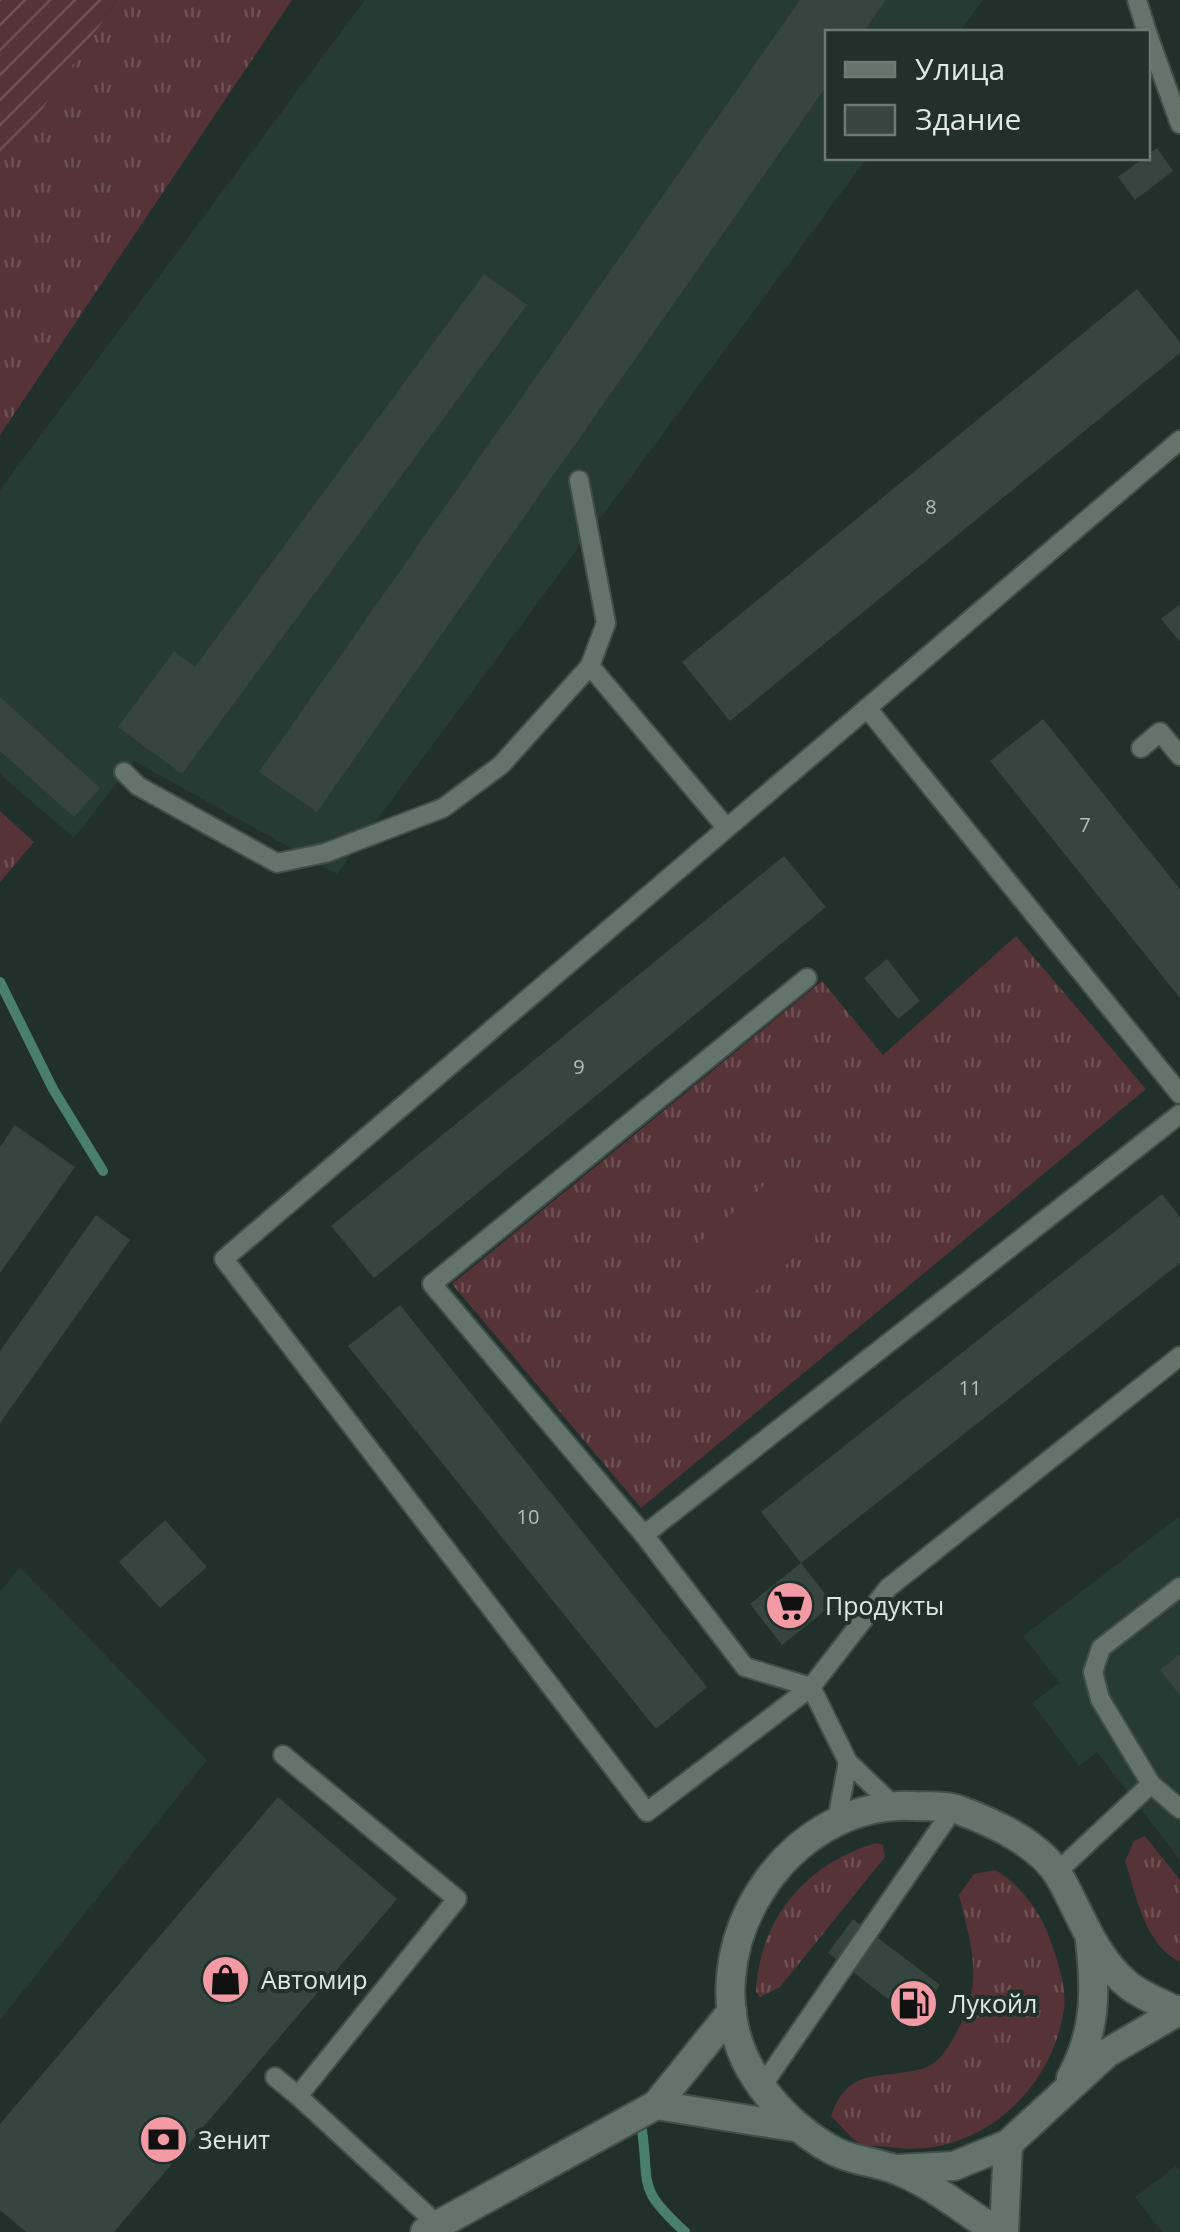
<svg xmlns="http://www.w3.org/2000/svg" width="1180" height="2232" font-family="'Open Sans',sans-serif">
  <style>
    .built { fill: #253b33 }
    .grass { fill: url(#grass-tufts) }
    .park { fill: #553336 }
    .garden { fill: url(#garden-furrows) }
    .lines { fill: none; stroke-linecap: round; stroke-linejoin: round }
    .stream { stroke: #497f6c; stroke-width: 10 }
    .building { fill: #36453f }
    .service-casing { stroke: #414e49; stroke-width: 22 }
    .minor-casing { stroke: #414e49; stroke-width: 32 }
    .tertiary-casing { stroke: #414e49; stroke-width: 32 }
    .service { stroke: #64746d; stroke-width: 18 }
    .minor { stroke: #64746d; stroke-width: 28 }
    .tertiary { stroke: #64746d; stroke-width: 28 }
    .labels { text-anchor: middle; stroke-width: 8; stroke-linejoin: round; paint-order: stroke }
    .number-label { font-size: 20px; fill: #b4beba }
    .poi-label { font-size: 25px; fill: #dee7e3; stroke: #21302a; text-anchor: start }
  </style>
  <defs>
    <pattern id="grass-tufts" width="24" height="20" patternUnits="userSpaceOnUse" patternTransform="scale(2.5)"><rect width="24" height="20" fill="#553336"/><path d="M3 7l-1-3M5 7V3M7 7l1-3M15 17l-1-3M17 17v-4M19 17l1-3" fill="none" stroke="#6d5153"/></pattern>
    <pattern id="garden-furrows" width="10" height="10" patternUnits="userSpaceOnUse" patternTransform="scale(2.5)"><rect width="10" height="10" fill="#553336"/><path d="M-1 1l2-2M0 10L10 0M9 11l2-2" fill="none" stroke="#6d5153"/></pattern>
  </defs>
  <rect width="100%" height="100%" fill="#21302a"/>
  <g class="built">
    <polygon points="365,0 983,0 959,32 828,32 828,158 867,158 337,874 134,761 74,838 0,774 0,490"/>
    <polygon points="1180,1516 1180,1860 1097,1752 1079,1766 1032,1703 1060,1683 1023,1636"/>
    <polygon points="20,1567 207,1760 0,2020 0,1592"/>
    <polygon points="1176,2166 1180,2171 1180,2232 1162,2232 1135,2197"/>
  </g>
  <g class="grass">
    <polygon points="117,0 292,0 0,435 0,153 8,158"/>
    <polygon points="0,811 34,842 0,882"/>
    <polygon points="1016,936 1146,1089 641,1508 452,1284 822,981 883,1055"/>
    <path d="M1145 1836 1180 1880V1962C1144 1944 1137 1897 1125 1861L1134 1841Z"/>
    <path d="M876 1843 883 1845 885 1857 780 1987 760 1997 756 1992C759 1919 805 1864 876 1843Z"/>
    <path d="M995 1870C1018 1882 1039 1910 1048 1934 1056 1957 1067 1984 1064 2009 1052 2093 975 2160 890 2147 881 2146 867 2147 859 2143 849 2137 840 2124 831 2116 850 2064 880 2081 925 2068 939 2063 948 2048 955 2035 985 1984 972 1949 959 1895L974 1874Z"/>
  </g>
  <polygon class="park" points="766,1184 779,1185 816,1225 815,1239 743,1302 731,1300 693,1258 695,1246"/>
  <polygon class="garden" points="0,0 117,0 8,159 0,153"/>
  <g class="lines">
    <g class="stream">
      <polyline points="0,982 53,1089 103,1171"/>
      <path d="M642 2130C650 2187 636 2187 685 2232"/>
    </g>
  </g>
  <g class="building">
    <polygon points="800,0 886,0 863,32 828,32 828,84 317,812 259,772"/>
    <polygon points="1157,148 1173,171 1135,200 1118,177"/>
    <polygon points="484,274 527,305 182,774 118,727 174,651 195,667"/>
    <polygon points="1137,289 1180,342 1180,353 730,721 682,662"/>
    <polygon points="1180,604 1180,642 1161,619"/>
    <polygon points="0,697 100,788 74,817 0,751"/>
    <polygon points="1043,719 1180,889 1180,998 990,761"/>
    <polygon points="784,856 826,907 374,1278 331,1226"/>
    <polygon points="887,959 920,1001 898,1019 864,978"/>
    <polygon points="15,1125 75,1167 0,1273 0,1147"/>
    <polygon points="1162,1194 1180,1217 1180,1263 801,1563 761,1512"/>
    <polygon points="96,1215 130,1240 0,1423 0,1351"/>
    <polygon points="400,1305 707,1687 656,1729 348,1346"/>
    <polygon points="165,1520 207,1567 160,1608 119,1562"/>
    <polygon points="801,1563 833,1604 782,1645 750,1604"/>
    <polygon points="1180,1654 1180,1695 1160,1670"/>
    <polygon points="278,1797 397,1899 114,2232 26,2232 0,2210 0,2124"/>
    <polygon points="853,1919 940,1985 914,2019 828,1953"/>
  </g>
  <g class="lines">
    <defs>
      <g id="service">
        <polyline points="1137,0 1147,32"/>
        <polyline points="1148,35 1180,124"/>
        <polyline points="1180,440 224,1259 647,1812 811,1687 745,1667 644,1535 1180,1114"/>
        <polyline points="590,666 725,826"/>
        <polyline points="867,708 1180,1094"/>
        <polyline points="1141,748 1160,732 1180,756"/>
        <polyline points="124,772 138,786 277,863 325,853 443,808 501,765 590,666 606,623 579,480"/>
        <polyline points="644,1535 432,1284 807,978"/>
        <polyline points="1180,1587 1101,1648 1093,1672 1100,1699 1151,1784 1180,1809"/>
        <polyline points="283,1755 457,1899 298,2096 437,2224"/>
        <polyline points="893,1805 848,1762 811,1687 888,1588 1180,1356"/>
        <polyline points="837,1820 848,1762"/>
        <polyline points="1057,1872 1151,1784"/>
        <polyline points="275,2077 298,2096"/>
        <polyline points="762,2086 954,1808"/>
      </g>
      <g id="minor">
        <polyline points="656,2105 800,2128"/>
        <polyline points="425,2232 656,2105 732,2011"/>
      </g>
      <g id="tertiary">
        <path d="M1071 2078C1096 2032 1096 1991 1090 1941"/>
        <polyline points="897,2169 954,2166 1008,2144 1107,2053 1180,2010"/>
        <path d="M998 2232C965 2212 930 2182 894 2169 876 2162 854 2161 836 2152 800 2134 770 2103 750 2069 687 1954 785 1799 914 1806 929 1807 946 1805 959 1810 994 1823 1039 1843 1059 1876 1080 1912 1093 1956 1127 1984 1140 1995 1159 2002 1174 2010"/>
        <polyline points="1004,2232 1008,2144"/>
      </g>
    </defs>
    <use href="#service" class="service-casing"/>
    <use href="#minor" class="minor-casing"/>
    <use href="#tertiary" class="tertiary-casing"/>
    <use href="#service" class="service"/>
    <use href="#minor" class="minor"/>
    <use href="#tertiary" class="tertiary"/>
  </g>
  <defs>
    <symbol id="supermarket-disc" viewBox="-11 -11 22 22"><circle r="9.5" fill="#f49aa4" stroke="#21302a"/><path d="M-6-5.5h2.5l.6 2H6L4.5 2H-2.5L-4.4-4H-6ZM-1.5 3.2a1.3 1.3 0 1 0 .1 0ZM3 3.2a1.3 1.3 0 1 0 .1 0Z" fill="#111"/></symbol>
    <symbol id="shop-disc" viewBox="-11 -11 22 22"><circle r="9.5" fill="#f49aa4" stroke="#21302a"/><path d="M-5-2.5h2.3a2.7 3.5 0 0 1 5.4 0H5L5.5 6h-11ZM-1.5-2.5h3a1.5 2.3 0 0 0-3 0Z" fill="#111"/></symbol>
    <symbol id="fuel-disc" viewBox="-11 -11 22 22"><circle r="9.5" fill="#f49aa4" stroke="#21302a"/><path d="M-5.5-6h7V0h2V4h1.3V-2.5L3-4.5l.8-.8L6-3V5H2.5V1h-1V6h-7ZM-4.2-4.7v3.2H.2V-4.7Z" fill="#111"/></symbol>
    <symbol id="bank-disc" viewBox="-11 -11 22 22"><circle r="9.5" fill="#f49aa4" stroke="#21302a"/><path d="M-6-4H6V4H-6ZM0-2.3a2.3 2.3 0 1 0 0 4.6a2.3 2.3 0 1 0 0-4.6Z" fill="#111"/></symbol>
  </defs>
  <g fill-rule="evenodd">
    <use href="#supermarket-disc" x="762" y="1578" width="55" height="55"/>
    <use href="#shop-disc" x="198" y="1952" width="55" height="55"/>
    <use href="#fuel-disc" x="886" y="1976" width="55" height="55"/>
    <use href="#bank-disc" x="136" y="2112" width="55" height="55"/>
  </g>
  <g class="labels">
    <g class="number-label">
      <text x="931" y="514">8</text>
      <text x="1085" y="832">7</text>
      <text x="579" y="1074">9</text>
      <text x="970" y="1395">11</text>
      <text x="528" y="1524">10</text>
    </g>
    <g class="poi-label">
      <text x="825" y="1615">Продукты</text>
      <text x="261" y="1989">Автомир</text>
      <text x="949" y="2013">Лукойл</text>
      <text x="198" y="2149">Зенит</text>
    </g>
  </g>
  <rect x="825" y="30" width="325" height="130" fill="#21302a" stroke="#6d7974" stroke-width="2.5"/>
  <rect x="845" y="62" width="50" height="15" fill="#64746d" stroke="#6d7974" stroke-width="2.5"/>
  <text x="915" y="80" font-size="30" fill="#dee7e3">Улица</text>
  <rect x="845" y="105" width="50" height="30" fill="#36453f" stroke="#6d7974" stroke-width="2.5"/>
  <text x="915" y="130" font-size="30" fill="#dee7e3">Здание</text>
</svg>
